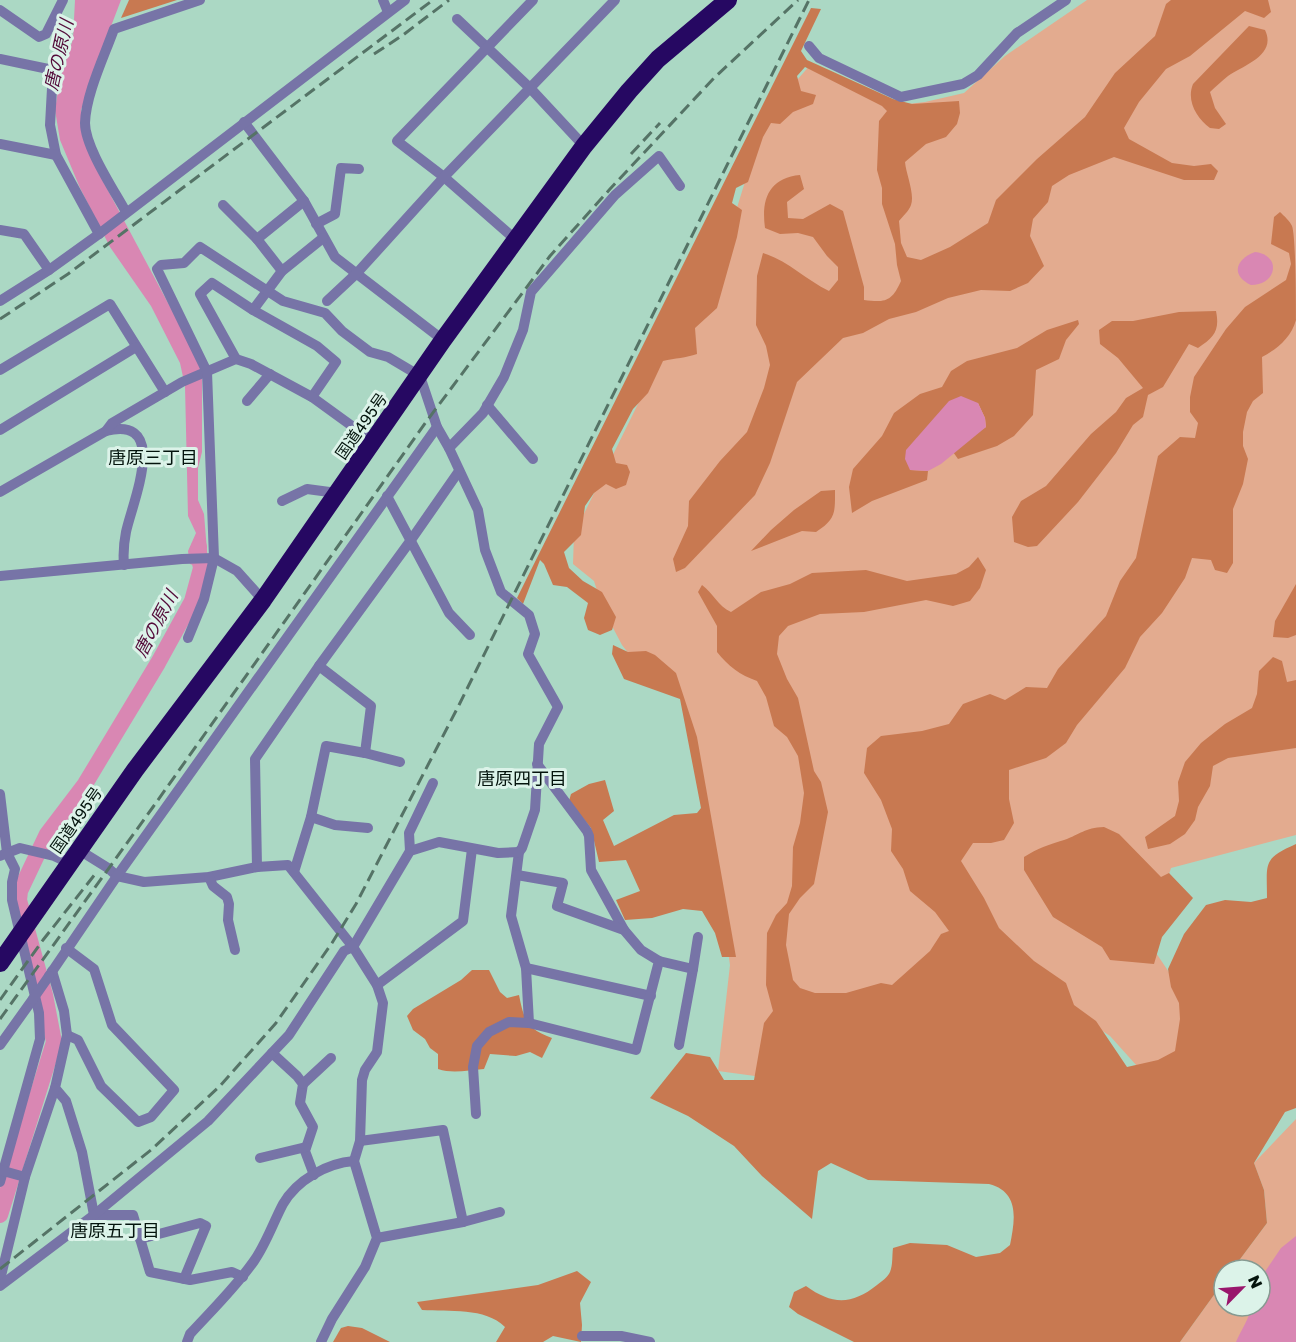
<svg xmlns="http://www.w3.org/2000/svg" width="1296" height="1342" font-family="'Golos Text','Noto Sans JP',sans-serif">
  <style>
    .green { fill: #e3ab8f }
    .forest { fill: #c87951 }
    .water { fill: #d987b3 }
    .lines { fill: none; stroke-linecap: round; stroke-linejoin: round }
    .river { stroke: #d987b3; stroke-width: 16 }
    .street { stroke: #7774a7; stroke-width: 10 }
    .highway { stroke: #260862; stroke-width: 18 }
    .rail { stroke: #557366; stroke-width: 3; stroke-dasharray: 12 6; stroke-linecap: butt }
    .street-bridge { stroke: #7774a7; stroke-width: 10 }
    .labels { text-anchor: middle; stroke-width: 6; stroke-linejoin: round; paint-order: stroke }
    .street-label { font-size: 16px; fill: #04140d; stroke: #dcf3e9 }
    .water-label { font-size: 18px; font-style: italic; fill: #540b3a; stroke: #dcf3e9 }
    .neighbourhood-label { font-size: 18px; fill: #04140d; stroke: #dcf3e9 }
  </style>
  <rect width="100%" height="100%" fill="#abd8c4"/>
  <g class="green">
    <polygon points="1087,0 1296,0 1296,835 1171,868 1148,941 1189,1002 1201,1047 1155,1086 1110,1036 1077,1014 948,1007 755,1076 718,1071 730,965 720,894 683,697 629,654 622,645 603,609 594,581 573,564 574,534 665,349 710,295 765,117 811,64 891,106 925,102 964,93 1005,56"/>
    <polygon points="1296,1119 1296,1342 1180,1342 1224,1281 1224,1306 1260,1306 1260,1270 1232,1270 1267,1223 1264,1190 1254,1163"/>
  </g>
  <g class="forest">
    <polygon points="129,0 177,0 121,18"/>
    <path d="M1171 0H1268L1271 12 1264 18 1245 11 1190 56 1166 69 1139 102 1124 128 1129 139 1172 163 1194 166 1211 164 1218 171 1214 180H1184L1114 157 1069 175 1052 186 1048 202 1033 219 1030 236 1044 266 1028 283 1010 291 981 290 948 298 916 312 889 319 863 333 843 338 797 382 770 463 755 495 685 568 676 572 673 559 688 526 689 501 720 461 747 432 764 388 770 365 766 346 756 325 757 276 763 253C787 260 806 280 829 291L838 280V267L827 256 813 237 798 233 780 234 765 228C761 199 769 178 800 175L804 189 787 202 788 218 803 219 830 204 843 211 864 287V300C886 303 892 301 901 281L897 265 895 244 882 204V188L877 170 879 121 887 111 882 106 805 67 797 76 801 91 816 95 813 104 793 112 780 124 771 123 763 137 748 182 736 188 732 203 742 210 737 237 717 308 695 328 697 354C686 358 675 358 663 361L648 393 633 409 612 449 616 463 627 465 630 472 626 485 616 489 606 484 594 493 585 506 581 535 564 552 569 568 583 581 602 592 616 617 612 630 600 635 588 630 584 618 588 603 567 587 553 585 544 564 540 560 523 604 517 598 811 8 821 9 801 51 807 60 893 99 912 104 959 101 960 113 957 124 946 137 926 144 905 162C906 174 915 194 911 205 909 211 902 217 899 221L901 243 907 257 921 260 950 247 988 223 996 200 1037 159 1085 117 1115 73 1155 36 1166 4Z"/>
    <path d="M1249 26 1265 30C1277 55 1244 65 1228 76 1222 81 1216 86 1210 92L1215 108 1226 124 1219 129 1210 128C1197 118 1186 101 1193 84Z"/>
    <path d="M1280 212C1284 216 1290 221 1292 226 1296 237 1296 309 1296 320 1291 338 1277 349 1262 357L1263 393 1253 401 1247 412 1243 432V446L1248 459 1243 484 1233 509V563L1227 573 1215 570 1211 560 1192 558 1185 578 1162 613 1140 637 1125 668 1077 725 1066 743 1046 758 1009 770V799L1014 823 1004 840 991 843H973L961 861 984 898 999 928 1034 961 1066 983 1074 1005 1096 1021 1127 1067 1158 1060 1175 1051 1180 1019 1179 1003 1171 987 1168 969 1184 934 1206 905 1225 900 1251 902 1267 898C1267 863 1262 859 1296 844V1108L1285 1112 1254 1163 1264 1190 1267 1223 1232 1270H1224V1281L1180 1342H854L798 1314 789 1307 794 1292 806 1286C832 1305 852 1305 877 1285 882 1281 888 1277 890 1272 893 1265 892 1255 893 1248L910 1243 947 1245 976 1257 1000 1253 1010 1245C1015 1220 1020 1192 989 1184L868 1180 831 1163 818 1171 812 1219 762 1176 734 1146 688 1116 650 1098 686 1053 710 1057 724 1080H754L764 1023 773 1011 766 985 767 933 776 915 787 903 792 886 793 847 800 823 804 793 798 756 787 737 774 726 766 697 757 681C740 675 728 666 717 652V626L698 592 702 585C713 593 718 606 731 612L761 592 790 584 812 573 866 570 907 581 956 574 969 567 978 557 986 570 980 588 970 601 953 606 926 600 864 612 820 614 788 626 779 636 777 654 787 679 798 698 814 771 821 782 828 812 814 884 800 898 789 914 786 945 793 980 800 988 815 993H846L881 983 892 985 930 951 941 934 949 931 935 912 910 891 903 869 891 851 892 829 881 800 864 773 867 748 881 736 922 731 949 724 963 704 990 694 1005 700 1026 687 1047 688 1058 669 1106 616 1120 581 1136 558 1158 456 1180 437 1195 438 1198 423 1190 412V397L1194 377 1226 329 1245 307 1286 280 1291 264 1289 253 1271 244 1274 217Z"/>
    <path d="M1216 311C1220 331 1214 337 1198 348L1189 344 1163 387 1148 395 1143 417 1133 425 1116 453 1078 502 1037 546 1028 547 1014 542 1012 517 1021 501 1046 486 1091 434 1116 412 1126 398 1143 388 1118 358 1100 344 1099 330 1112 321H1133L1179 312Z"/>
    <polygon points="1078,320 1079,324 1066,340 1059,359 1036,370 1033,415 1014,436 997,446 958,459 951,449 986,427 985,418 978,403 910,470 928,471 927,480 872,501 852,513 849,487 853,469 882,436 894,413 920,394 942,387 951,371 967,361 1017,348 1047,330"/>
    <path d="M835 490C835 513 836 519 816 532L802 531 751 551 771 530 794 510 821 491Z"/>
    <polygon points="1296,584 1296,635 1288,638 1273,637 1275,621"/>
    <polygon points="613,645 628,652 646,651 655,655 676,673 697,737 736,957 722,957 715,933 702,911 683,909 652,918 625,920 616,900 640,891 626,860 599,862 591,828 569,801 571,794 589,784 605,780 614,811 603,820 614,846 674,815 697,813 701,808 680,699 624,679 612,654"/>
    <polygon points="1273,657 1282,661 1287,682 1296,680 1296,748 1228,758 1213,766 1210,786 1198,807 1195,820 1185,834 1170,844 1148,849 1145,837 1175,816 1179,801 1178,782 1185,762 1201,743 1225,724 1252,708 1257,694 1259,671"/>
    <path d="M1104 827 1119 834 1161 877 1169 873 1193 898 1162 937 1154 964 1110 960 1102 947 1053 917 1024 870V857C1038 848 1048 845 1064 840 1081 834 1084 828 1104 827Z"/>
    <path d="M472 970H489L500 992 507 998 519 995C524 1020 527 1029 552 1038L542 1058 530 1052 516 1056 490 1054 484 1069C468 1070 453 1074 438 1069V1054L430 1048 425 1039 413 1030 407 1016 413 1009 461 980Z"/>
    <path d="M577 1271 591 1282 580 1303 582 1325 581 1342 553 1336 543 1342H496L505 1327C485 1307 449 1312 422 1310L417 1302 538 1285Z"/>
    <polygon points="348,1326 362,1328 390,1342 333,1342 341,1328"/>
  </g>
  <g class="water">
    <polygon points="75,0 121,0 94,71 81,110 96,168 200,363 202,379 202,452 198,468 198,500 204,514 208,563 201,568 190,564 188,551 196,533 188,516 185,386 180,363 151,306 110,247 80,188 60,140 55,110 57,97 60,79 73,39"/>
    <path d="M1255 252C1282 255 1277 285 1251 285 1230 275 1236 259 1255 252Z"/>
    <polygon points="961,396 978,403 985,418 986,427 941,464 928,471 910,470 905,459 906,450 949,401"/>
    <path d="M1296 1236V1342H1236C1241 1330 1250 1318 1251 1306H1260V1279L1281 1248Z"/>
  </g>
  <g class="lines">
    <polyline class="river" points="0,1215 54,1042 45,995 19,900 20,891 47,834 85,784 158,663 192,601 201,568 198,553 199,547"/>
    <g class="street">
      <polyline points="383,0 388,12"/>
      <polyline points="0,10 39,37 46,34 63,0"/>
      <polyline points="457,19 531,89 584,146"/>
      <polyline points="809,46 819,58 901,97 963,84 978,75 1017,33 1066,0"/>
      <polyline points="0,59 53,70 50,125 56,155 99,234"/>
      <polyline points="244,122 304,201 335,257 443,340"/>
      <polyline points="0,144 56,155"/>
      <polyline points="223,205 257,239 282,271"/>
      <path d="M126 212C114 190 85 147 85 123 86 94 104 57 114 29L200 0"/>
      <polyline points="316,224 335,214 341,168 359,169"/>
      <polyline points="0,230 24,234 49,270"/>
      <polyline points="257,239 304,201"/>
      <polyline points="516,240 444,177 397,141 533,0"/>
      <polyline points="0,301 49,270 99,234 405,0"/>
      <polyline points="327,301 357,273 444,177 615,0"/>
      <polyline points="253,310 282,271 323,238"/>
      <polyline points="236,359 200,294 212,283 253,310 317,346 336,362 312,397"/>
      <polyline points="0,370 110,304 165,392"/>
      <polyline points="247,401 270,374"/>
      <polyline points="487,405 533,459"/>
      <polyline points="0,430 136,347"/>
      <path d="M106 431C171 415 132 503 126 532 124 542 123 554 124 565"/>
      <polyline points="449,448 483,413 504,377 523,330 531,292 615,195 659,156 680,186"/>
      <polyline points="0,492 106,431 112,423 182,382 236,359 251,364 312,397 374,442"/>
      <polyline points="387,496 449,613 470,635"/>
      <polyline points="282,501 307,489 337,493"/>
      <polyline points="0,576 182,559 214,558 237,571 263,600"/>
      <polyline points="188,638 204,599 214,558 207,372 157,269 161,265 184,263 200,247 283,301 325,313 342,331 370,352 388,357 420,376 437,427 449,448 478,510 485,550 501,592 529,615 535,634 528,654 558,707 539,744 535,810 522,848 519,852 511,916 526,968 529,1023"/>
      <polyline points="365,753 400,762"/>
      <polyline points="537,764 587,831 589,836 591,870 624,930"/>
      <polyline points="0,794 7,853 20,848 54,856 69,863"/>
      <polyline points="311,817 335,825 368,828"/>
      <polyline points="79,850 108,868 117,876 144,882 209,877 257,867 288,865 353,947 377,985 383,1003 377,1052 365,1070 362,1080 360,1141 354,1161 377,1238 365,1267 332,1319 321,1342"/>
      <polyline points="410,851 409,833 433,783"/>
      <polyline points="0,856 7,853 15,869 12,882 12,900 39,1013 40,1039 0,1182"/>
      <polyline points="257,867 255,759 319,666 411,540 459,471"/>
      <polyline points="294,872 311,817 326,746 365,753 371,706 319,666"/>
      <polyline points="209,877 213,886 227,897 229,904 228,920 235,950"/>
      <polyline points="66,948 94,969 112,1025 174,1090 151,1117 138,1122 101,1086 78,1040 67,1035"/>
      <polyline points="659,961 693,969 679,1045"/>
      <polyline points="526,968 651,996"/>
      <polyline points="693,969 698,937"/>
      <polyline points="52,971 64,1011 67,1035 55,1088 66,1101 82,1152 94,1215"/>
      <polyline points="49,976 117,876 437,427"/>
      <polyline points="377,985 463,921 472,849"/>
      <polyline points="0,1045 33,999"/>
      <polyline points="272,1053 297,1076 303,1084 300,1103 313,1127 305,1151 314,1175"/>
      <polyline points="303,1084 331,1058"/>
      <polyline points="476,1114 473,1067 477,1046 489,1032 509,1022 529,1023 636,1050 659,961 641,950 624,930 557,906 563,883 517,875"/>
      <polyline points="360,1141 443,1130 463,1222"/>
      <polyline points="260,1158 306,1147"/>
      <polyline points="0,1170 25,1177"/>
      <polyline points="94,1215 133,1215 150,1272 190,1280 232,1272 243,1277"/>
      <polyline points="377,1238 463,1222 500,1212"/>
      <polyline points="140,1239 200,1223 206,1226 184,1279"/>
      <polyline points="0,1280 25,1177 55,1088"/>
      <polyline points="0,1286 94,1215 208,1121 289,1035 344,951 353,947 410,851 439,842 498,853 519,852"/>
      <polyline points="582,1336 621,1336 650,1342"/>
      <path d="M187 1342 190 1334C212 1310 235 1288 254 1261 266 1244 273 1223 283 1204 297 1180 327 1163 354 1161"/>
    </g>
    <polyline class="highway" points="0,963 135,770 263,600 443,340 584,146 629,91 658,59 728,0"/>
    <g class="rail">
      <polyline points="374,54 403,35 449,0"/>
      <polyline points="631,154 660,123"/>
      <polyline points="0,319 68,274 433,0"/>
      <polyline points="0,1000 43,940 96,873"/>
      <polyline points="0,1019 153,807 426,422 550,256 610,189 714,78 798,0"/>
      <polyline points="0,1269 151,1150 220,1086 276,1023 332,943 356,904 459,705 809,0"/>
    </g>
    <polyline class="street-bridge" points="33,999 49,976"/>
  </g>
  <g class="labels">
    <g class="street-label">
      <text transform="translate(361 426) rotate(-55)" y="6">国道495号</text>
      <text transform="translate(76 820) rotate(-55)" y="6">国道495号</text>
    </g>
    <g class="water-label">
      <text transform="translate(59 55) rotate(-77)" y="6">唐の原川</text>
      <text transform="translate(156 624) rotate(-62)" y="6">唐の原川</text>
    </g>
    <g class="neighbourhood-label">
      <text x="153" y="464">唐原三丁目</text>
      <text x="522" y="785">唐原四丁目</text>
      <text x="115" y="1237">唐原五丁目</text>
    </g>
  </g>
  <g transform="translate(1242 1288) rotate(65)"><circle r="28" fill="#dcf3e9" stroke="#869a91" stroke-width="1.5"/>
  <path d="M0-4.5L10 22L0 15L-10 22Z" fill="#99166c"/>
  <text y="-9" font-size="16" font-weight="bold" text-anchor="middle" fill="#04140d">N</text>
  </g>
</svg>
